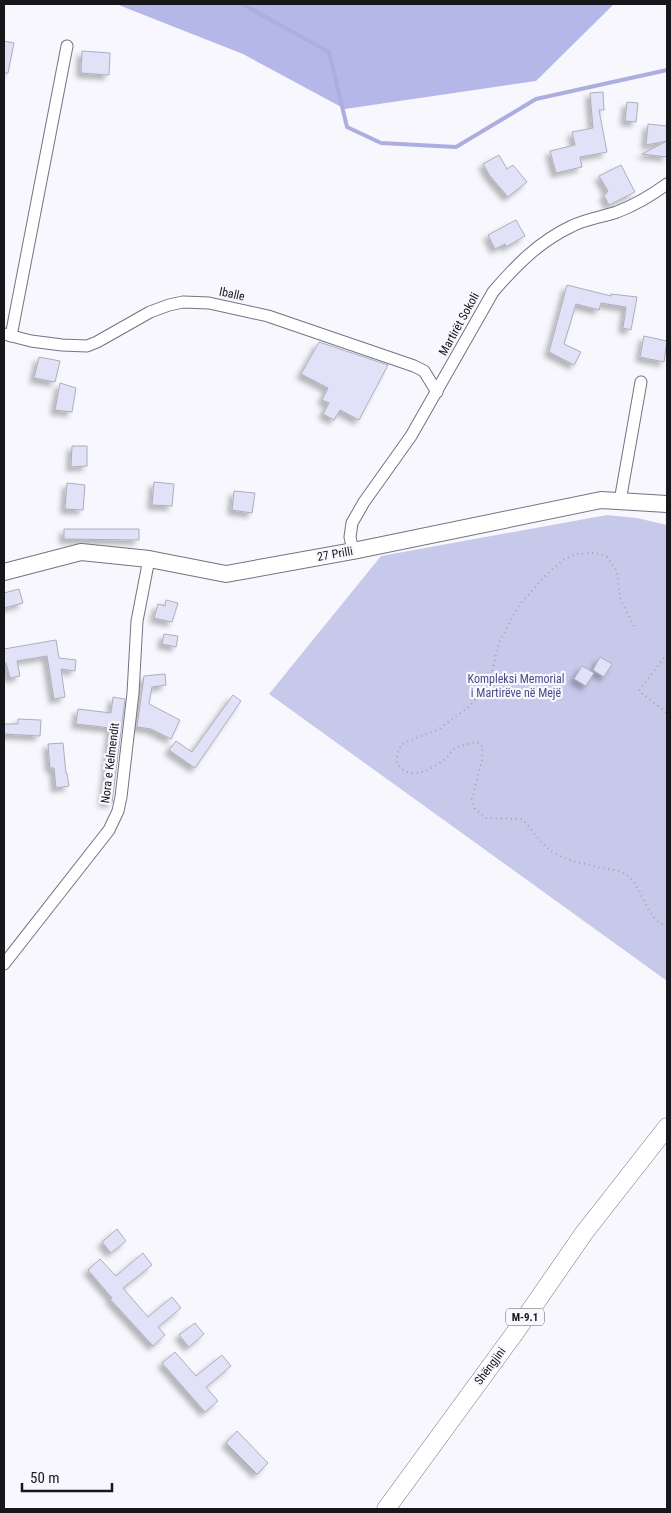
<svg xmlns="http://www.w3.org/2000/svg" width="671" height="1513" font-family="'Roboto Condensed',sans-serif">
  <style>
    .green { fill: #c7c9ea }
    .forest { fill: #b5b7e9 }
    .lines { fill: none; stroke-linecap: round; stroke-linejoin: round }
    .stream { stroke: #adaee0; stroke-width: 4 }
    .building { fill: #e1e2f7; stroke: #adaebc; filter: url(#shadow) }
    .street-casing { stroke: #737481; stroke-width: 13 }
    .secondary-casing { stroke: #737481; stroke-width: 18 }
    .primary-casing { stroke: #737481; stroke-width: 19 }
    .path { stroke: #a3a3a8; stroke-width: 2; stroke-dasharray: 1 4; stroke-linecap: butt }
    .street { stroke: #fff; stroke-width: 11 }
    .secondary { stroke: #fff; stroke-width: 16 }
    .primary { stroke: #fff; stroke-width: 18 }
    .labels { text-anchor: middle; stroke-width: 4.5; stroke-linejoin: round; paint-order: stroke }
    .shield { fill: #f7f7fd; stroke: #5a5a5f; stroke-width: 1 }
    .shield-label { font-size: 11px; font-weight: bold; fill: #16161b }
    .street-label { font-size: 12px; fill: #16161b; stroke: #f7f7fd }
    .park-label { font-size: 12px; fill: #4e4b8a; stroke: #f7f7fd }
  </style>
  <defs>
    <filter id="shadow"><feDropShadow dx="-4.5" dy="4.5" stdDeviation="2.5" flood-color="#0004"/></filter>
  </defs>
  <rect width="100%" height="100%" fill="#f7f7fd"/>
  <polygon class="green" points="607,515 637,518 667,525 667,981 269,694 381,556"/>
  <polygon class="forest" points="116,4 614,4 536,81 345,109 243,54"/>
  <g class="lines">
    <polyline class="stream" points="242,4 329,52 347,127 381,143 456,147 536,99 667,70"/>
  </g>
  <g class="building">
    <polygon points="4,41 14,43 8,73 4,73"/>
    <polygon points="82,51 110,53 109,75 81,73"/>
    <polygon points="603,92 604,110 599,110 607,152 580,157 582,167 556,173 550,151 575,145 572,132 593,128 590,93"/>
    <polygon points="627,102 638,103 636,122 625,121"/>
    <polygon points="648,124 667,126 667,141 646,145"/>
    <polygon points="667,141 667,157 642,154"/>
    <polygon points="499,155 507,169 513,165 527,182 508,197 490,176 483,164"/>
    <polygon points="621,165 635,192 609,205 604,196 608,191 599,176"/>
    <polygon points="516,220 525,236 506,247 505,244 495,249 488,235"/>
    <polygon points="567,285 611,296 611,294 637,297 631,330 623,328 626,307 601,303 599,310 576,304 564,344 581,352 574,365 549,352"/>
    <polygon points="644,336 667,341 664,362 640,357"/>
    <polygon points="319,342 388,365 359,420 340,410 334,420 323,414 329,403 322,400 328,388 301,374"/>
    <polygon points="39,357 60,361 55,382 34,378"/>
    <polygon points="60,383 76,388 72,412 55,410"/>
    <polygon points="72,446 87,446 87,466 71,467"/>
    <polygon points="154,482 174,484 172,506 152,505"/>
    <polygon points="67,483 85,485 83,510 65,509"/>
    <polygon points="234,491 255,493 252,513 232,510"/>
    <polygon points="64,529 139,529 139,540 64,539"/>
    <polygon points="19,589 23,603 4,608 4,593"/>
    <polygon points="166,600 178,603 172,622 154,618 158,604 165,606"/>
    <polygon points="164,634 178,636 176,647 162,644"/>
    <polygon points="56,640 59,658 76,660 75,671 61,669 65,697 54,699 47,656 17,661 20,676 10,678 6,663 4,663 4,649"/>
    <polygon points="600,657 612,664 604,677 593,670"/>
    <polygon points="582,666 594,673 586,686 574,679"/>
    <polygon points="165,674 166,685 152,687 149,704 180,720 171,739 151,729 137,727 144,676"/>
    <polygon points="233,695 241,701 195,768 169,750 176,741 192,752"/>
    <polygon points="113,697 125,699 112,803 103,802 111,728 76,724 78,709 111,713"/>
    <polygon points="18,719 41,720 40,736 4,734 4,724 18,724"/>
    <polygon points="63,743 66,773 67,773 69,786 56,788 54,768 50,768 48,744"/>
    <polygon points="117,1229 126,1241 111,1253 102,1242"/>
    <polygon points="143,1253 152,1265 123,1288 148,1317 172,1297 181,1308 158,1327 165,1335 153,1346 110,1299 112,1298 88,1270 100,1259 116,1276"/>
    <polygon points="195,1323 204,1334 189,1347 179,1335"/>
    <polygon points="175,1352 196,1376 222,1355 231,1366 206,1387 218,1401 205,1412 162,1363"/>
    <polygon points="237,1431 268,1463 257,1474 226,1443"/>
  </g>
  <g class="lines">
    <defs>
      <g id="street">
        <polyline points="4,334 31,341 62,345 87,346 97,342 150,312 169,305 183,302 209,303 268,316 414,366 424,371 437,392"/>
        <polyline points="11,336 67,46"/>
        <polyline points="620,501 641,382"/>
        <path d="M353 551 350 537 352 523 364 502 411 436 493 292C516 265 540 241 572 226 586 219 602 217 617 212 635 205 652 195 667 184"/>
        <polyline points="4,964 109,830 118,811 121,797 133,693 137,621 149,559"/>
      </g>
      <polyline id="secondary" points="4,572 81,552 149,559 226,574 353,551 601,500 667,504"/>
      <polyline id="primary" points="386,1509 514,1334 584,1233 667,1127"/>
    </defs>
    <use href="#street" class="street-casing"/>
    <use href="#secondary" class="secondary-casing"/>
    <use href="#primary" class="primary-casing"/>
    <g class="path">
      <path d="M634 626 621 601 616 570 607 557 601 554 592 553 577 554 564 559 546 575 522 602 514 614 499 643 490 680 470 706 439 729 402 744C398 751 394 760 400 767 412 781 435 768 446 758 449 755 451 752 454 749 461 745 470 744 477 742L483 747 482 760 472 799 475 809 486 818 522 819C533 830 541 845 554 853 568 861 585 864 602 868 610 869 620 870 628 876 643 887 646 921 667 926"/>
      <polyline points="667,654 639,691 667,713"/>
    </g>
    <use href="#street" class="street"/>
    <use href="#secondary" class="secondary"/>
    <use href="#primary" class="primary"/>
  </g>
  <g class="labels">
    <rect class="shield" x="506" y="1308.5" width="38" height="17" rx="4"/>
    <g class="shield-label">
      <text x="525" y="1321">M-9.1</text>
    </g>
    <g class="street-label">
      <text transform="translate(232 294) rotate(12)" y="4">Iballe</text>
      <text transform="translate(459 324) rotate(-61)" y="4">Martirët Sokoli</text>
      <text transform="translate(335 554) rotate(-10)" y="4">27 Prilli</text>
      <text transform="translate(110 763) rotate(-83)" y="4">Nora e Kelmendit</text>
      <text transform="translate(490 1366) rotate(-53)" y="4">Shëngjini</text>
    </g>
    <g class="park-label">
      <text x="516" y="683">Kompleksi Memorial<tspan x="516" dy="14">i Martirëve në Mejë</tspan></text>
    </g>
  </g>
  <rect width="671" height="1513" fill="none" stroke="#16161b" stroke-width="10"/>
  <path d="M22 1483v8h90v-8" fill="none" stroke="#16161b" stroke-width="2.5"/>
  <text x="30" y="1483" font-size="15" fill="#16161b" stroke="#f7f7fd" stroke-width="4" paint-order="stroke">50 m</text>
</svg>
